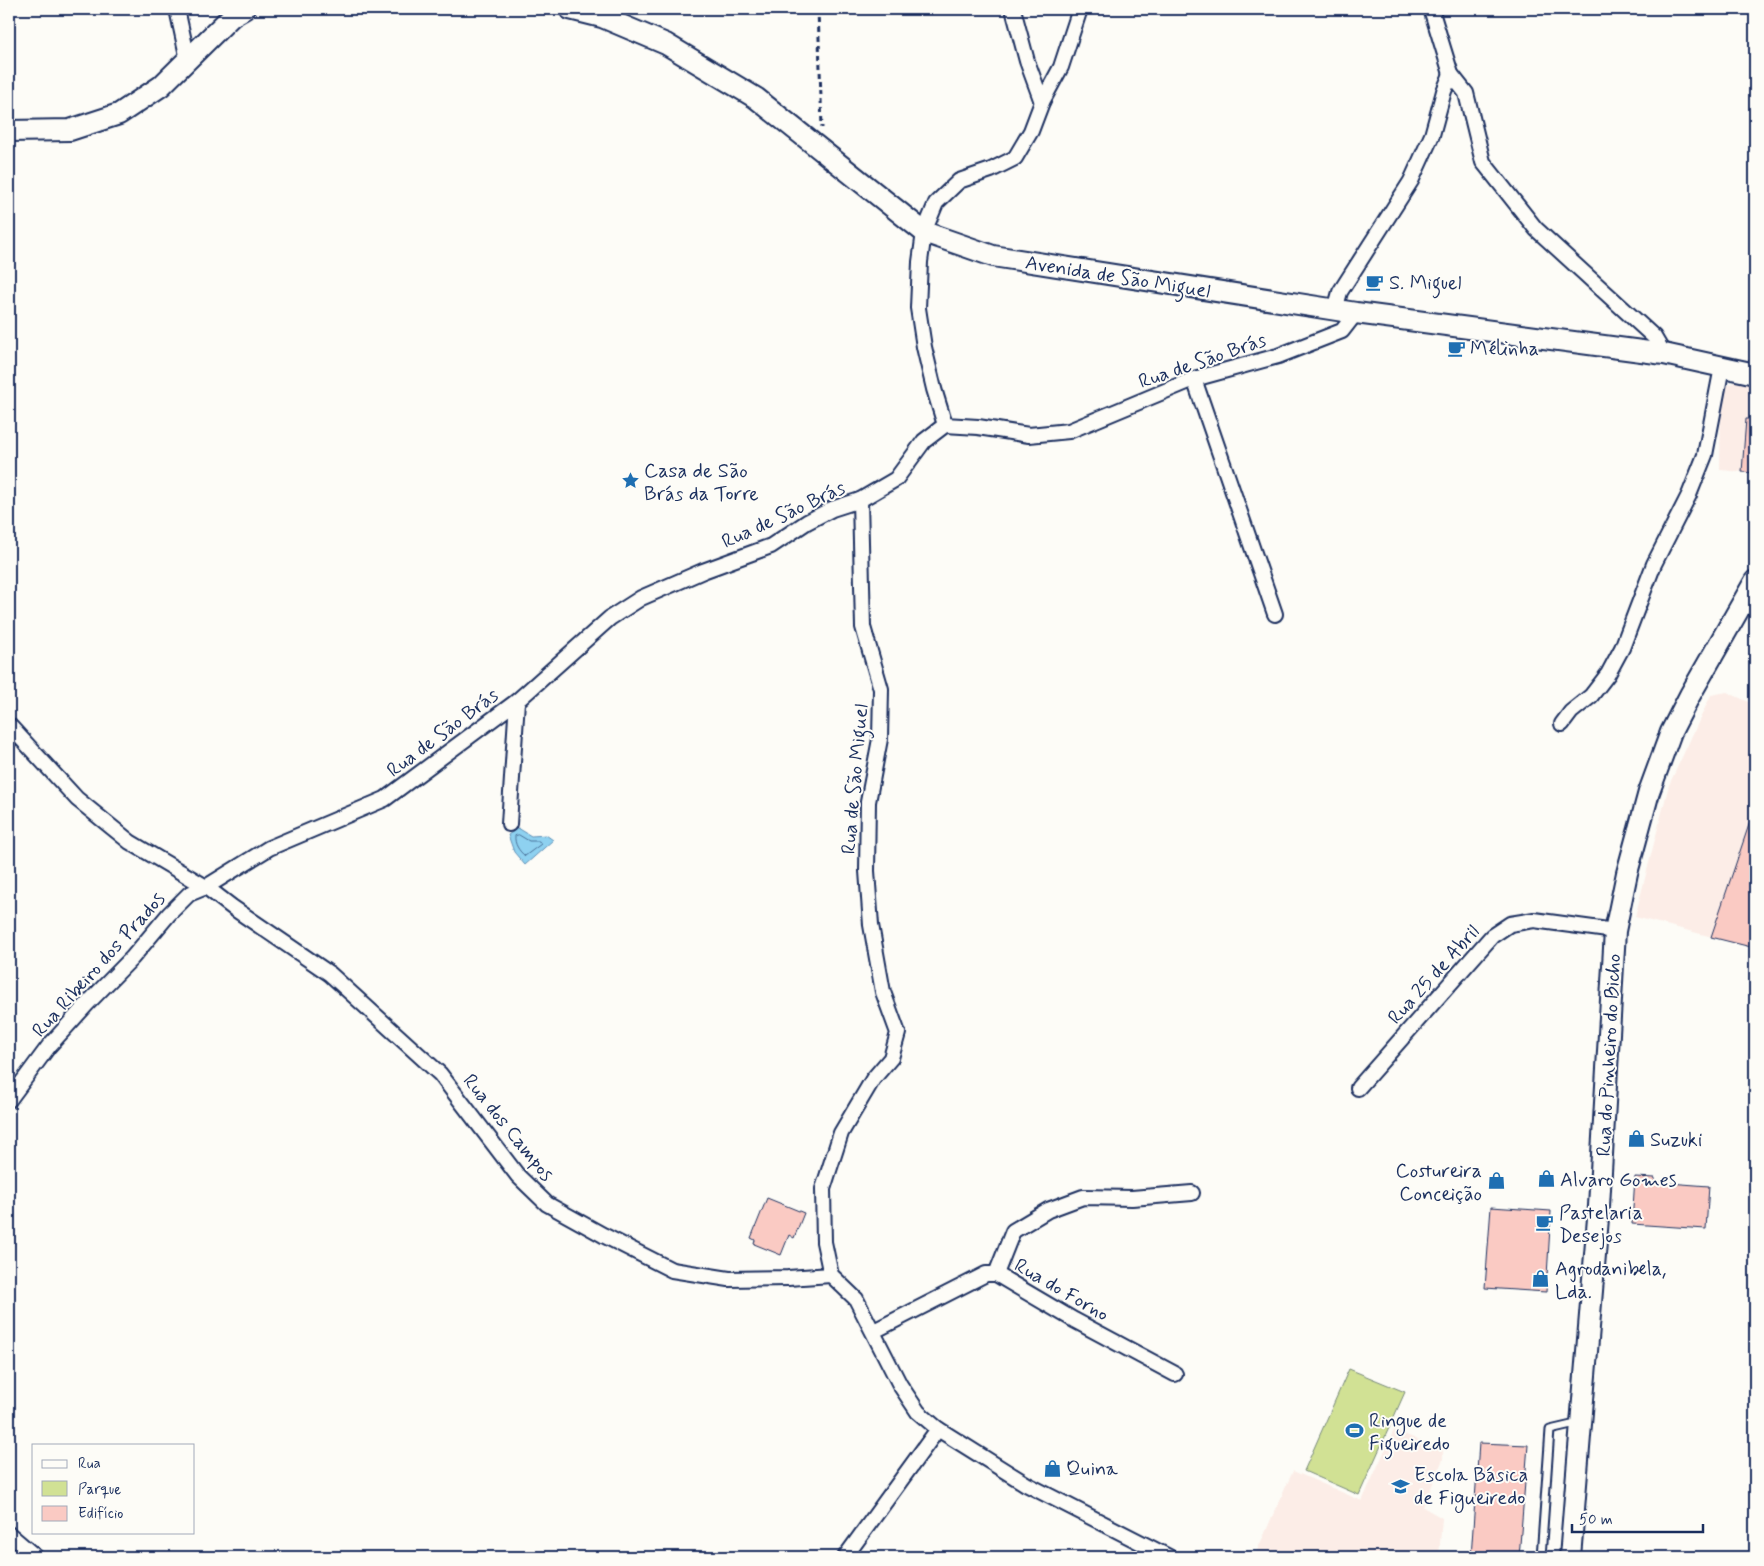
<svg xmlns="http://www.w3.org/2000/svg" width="1764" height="1566" font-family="Mynerve,sans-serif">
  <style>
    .built { fill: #fcede7 }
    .green { fill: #d1e194; stroke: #768879 }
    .water { fill: #8ed1f0; stroke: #6090b6 }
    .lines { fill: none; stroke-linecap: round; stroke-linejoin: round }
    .shore { stroke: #497098; stroke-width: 1 }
    .building { fill: #facac3; stroke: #1b2f5e }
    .lane-casing { stroke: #1b2f5e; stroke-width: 11 }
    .street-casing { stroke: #1b2f5e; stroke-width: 18 }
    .secondary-casing { stroke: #1b2f5e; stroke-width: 24 }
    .path { stroke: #1b2f5e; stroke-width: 3; stroke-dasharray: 5 4; stroke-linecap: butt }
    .lane { stroke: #fdfcf7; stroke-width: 7 }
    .street { stroke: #fdfcf7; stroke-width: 14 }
    .secondary { stroke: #fdfcf7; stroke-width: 20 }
    .labels { text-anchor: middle; stroke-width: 4; stroke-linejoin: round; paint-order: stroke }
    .street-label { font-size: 20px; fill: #1b2f5e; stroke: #fdfcf7 }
    .poi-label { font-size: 20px; fill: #1b2f5e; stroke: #fdfcf7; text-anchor: start }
  </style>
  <rect width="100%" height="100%" fill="#fdfcf7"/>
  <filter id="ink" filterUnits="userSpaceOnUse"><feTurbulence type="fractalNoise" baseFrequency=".02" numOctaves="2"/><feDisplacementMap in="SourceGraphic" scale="10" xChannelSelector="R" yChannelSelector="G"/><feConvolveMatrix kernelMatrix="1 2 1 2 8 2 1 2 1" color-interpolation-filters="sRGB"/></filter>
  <g filter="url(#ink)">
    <g class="built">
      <polygon points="1742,378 1755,381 1755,473 1720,470 1721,389"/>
      <polygon points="1727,692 1755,705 1755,948 1635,917 1669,785 1711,695"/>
      <polygon points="1394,1430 1443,1450 1443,1459 1423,1507 1442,1518 1439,1557 1254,1557 1293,1471 1362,1501"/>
    </g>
    <polygon class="green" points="1349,1369 1405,1392 1359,1495 1304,1471"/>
    <polygon class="water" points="518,828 531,836 546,835 553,840 525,865 514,852 508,835"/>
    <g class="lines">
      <path class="shore" d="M519 835 529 841H539L541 844 525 856C519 851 514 844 515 836Z"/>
    </g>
    <g class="building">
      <polygon points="1746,419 1755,419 1755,473 1742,472"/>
      <polygon points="1755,807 1755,948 1711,937"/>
      <polygon points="1635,1177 1655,1178 1655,1182 1709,1186 1706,1229 1632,1224"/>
      <polygon points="767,1198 804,1213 794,1238 789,1235 781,1255 754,1244 755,1240 751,1238"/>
      <polygon points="1491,1207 1551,1211 1546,1292 1485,1288"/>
      <polygon points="1479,1443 1528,1445 1519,1557 1471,1557"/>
    </g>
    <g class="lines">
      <defs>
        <polyline id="lane" points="1541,1557 1550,1430 1580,1423"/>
        <g id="street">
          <polyline points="177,9 188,60"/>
          <polyline points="1013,9 1027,61 1042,102"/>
          <polyline points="1431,9 1451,74 1466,93 1483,162 1536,229 1654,337 1664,354"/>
          <polyline points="1335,310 1340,292 1411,181 1432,135 1444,91 1451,74"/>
          <polyline points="1194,379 1275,614"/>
          <polyline points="945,425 934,389 924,347 918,308 920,262 924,232 936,203 959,181 991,170 1015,158 1031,131 1042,102 1061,67 1080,9"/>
          <polyline points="860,500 863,627 881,689 880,739 868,802 867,871 871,925 883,992 898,1033 891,1058 873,1079 841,1133 823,1189 824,1242 831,1275 856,1299 900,1385 918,1412 938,1429 1026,1484 1169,1557"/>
          <polyline points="1562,724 1571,712 1591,696 1608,674 1622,648 1654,564 1689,495 1705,455 1722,367"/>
          <polyline points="9,725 77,799 130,842 206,887 232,907 330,974 440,1074 518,1176 547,1204 603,1235 672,1270 729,1279 788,1278 831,1275"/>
          <polyline points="509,824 517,701"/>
          <polyline points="1358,1088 1492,936 1510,924 1534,920 1615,931"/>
          <polyline points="9,1100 49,1046 87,1004 132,958 169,914 189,894 206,887 269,848 385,799 517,701 610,618 641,598 703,571 771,546 807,522 832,509 860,500 896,479 924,441 945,425 978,427 1029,435 1069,431 1194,379 1278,356 1342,331 1356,313"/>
          <polyline points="996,1274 1013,1231 1048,1210 1083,1197 1132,1198 1192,1193"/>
          <polyline points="874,1331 986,1274 996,1274 1074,1320 1175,1374"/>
          <polyline points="9,1534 36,1557"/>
          <polyline points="845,1557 938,1429"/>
        </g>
        <g id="secondary">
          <polyline points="570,9 602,17 666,44 756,98 924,232 993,256 1356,313 1664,354 1755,374"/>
          <polyline points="9,131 70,130 119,114 161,86 232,16 244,9"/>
          <polyline points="1570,1557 1599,1206 1615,931 1627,873 1649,792 1671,732 1690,695 1755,581"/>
        </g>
      </defs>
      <use href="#lane" class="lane-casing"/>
      <use href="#street" class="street-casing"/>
      <use href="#secondary" class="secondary-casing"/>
      <polyline class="path" points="818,9 822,128"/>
      <use href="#lane" class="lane"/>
      <use href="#street" class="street"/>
      <use href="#secondary" class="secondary"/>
    </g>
  </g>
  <defs>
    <symbol id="cafe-bare" viewBox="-9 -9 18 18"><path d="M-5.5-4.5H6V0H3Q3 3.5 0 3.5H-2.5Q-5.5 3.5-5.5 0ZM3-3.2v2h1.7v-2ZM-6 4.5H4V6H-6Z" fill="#1f6fb2" stroke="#fdfcf7" stroke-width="2.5" paint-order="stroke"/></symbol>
    <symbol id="sight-bare" viewBox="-9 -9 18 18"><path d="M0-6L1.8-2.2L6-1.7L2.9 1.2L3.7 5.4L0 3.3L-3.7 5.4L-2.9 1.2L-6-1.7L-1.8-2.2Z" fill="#1f6fb2" stroke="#fdfcf7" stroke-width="2.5" paint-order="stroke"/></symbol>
    <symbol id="shop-bare" viewBox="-9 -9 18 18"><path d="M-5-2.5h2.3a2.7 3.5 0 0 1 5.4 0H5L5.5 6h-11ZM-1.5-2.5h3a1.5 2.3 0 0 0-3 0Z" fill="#1f6fb2" stroke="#fdfcf7" stroke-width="2.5" paint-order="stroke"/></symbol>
    <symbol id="stadium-bare" viewBox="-9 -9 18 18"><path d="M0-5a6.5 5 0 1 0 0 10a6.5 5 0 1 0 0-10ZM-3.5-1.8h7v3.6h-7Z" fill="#1f6fb2" stroke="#fdfcf7" stroke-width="2.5" paint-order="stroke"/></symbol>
    <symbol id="school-bare" viewBox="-9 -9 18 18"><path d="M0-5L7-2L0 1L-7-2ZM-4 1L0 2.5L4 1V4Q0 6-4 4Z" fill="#1f6fb2" stroke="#fdfcf7" stroke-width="2.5" paint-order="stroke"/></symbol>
  </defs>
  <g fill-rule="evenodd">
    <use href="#cafe-bare" x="1362" y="270" width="25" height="25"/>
    <use href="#cafe-bare" x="1444" y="336" width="25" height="25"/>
    <use href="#sight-bare" x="618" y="468" width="25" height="25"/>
    <use href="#shop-bare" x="1624" y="1126" width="25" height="25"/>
    <use href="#shop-bare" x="1534" y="1166" width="25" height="25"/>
    <use href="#shop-bare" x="1484" y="1168" width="25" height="25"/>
    <use href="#cafe-bare" x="1532" y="1210" width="25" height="25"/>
    <use href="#shop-bare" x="1528" y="1266" width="25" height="25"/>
    <use href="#stadium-bare" x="1342" y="1418" width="25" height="25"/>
    <use href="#shop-bare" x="1040" y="1456" width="25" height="25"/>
    <use href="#school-bare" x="1388" y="1474" width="25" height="25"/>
  </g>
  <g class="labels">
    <g class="street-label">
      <text transform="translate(1118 276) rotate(9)" y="7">Avenida de São Miguel</text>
      <text transform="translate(1202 360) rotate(-19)" y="7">Rua de São Brás</text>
      <text transform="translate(783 514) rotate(-25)" y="7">Rua de São Brás</text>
      <text transform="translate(442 732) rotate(-37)" y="7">Rua de São Brás</text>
      <text transform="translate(854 779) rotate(-85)" y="7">Rua de São Miguel</text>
      <text transform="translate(98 964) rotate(-48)" y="7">Rua Ribeiro dos Prados</text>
      <text transform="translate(1433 974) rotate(-48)" y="7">Rua 25 de Abril</text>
      <text transform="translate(1608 1055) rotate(-87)" y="7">Rua do Pinheiro do Bicho</text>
      <text transform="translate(509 1127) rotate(51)" y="7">Rua dos Campos</text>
      <text transform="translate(1062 1289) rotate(30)" y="7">Rua do Forno</text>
    </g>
    <g class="poi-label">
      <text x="1389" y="289">S. Miguel</text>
      <text x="1470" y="355">Mélinha</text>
      <text x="644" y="477">Casa de São<tspan x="644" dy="23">Brás da Torre</tspan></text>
      <text x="1650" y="1146">Suzuki</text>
      <text x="1482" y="1177" text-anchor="end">Costureira<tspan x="1482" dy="23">Conceição</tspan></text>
      <text x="1560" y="1186">Alvaro Gomes</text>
      <text x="1559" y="1219">Pastelaria<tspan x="1559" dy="23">Desejos</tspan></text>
      <text x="1555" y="1275">Agrodanibela,<tspan x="1555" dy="23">Lda.</tspan></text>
      <text x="1369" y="1427">Ringue de<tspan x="1369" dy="23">Figueiredo</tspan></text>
      <text x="1066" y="1475">Quina</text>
      <text x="1414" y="1481">Escola Básica<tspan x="1414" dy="23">de Figueiredo</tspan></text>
    </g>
  </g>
  <rect width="1764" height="1566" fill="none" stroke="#fdfcf7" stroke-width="30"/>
  <rect x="15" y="15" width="1734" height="1536" fill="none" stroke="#1b2f5e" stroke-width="2" filter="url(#ink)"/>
  <rect x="32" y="1444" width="162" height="90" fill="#fdfcf7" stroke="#a3aaba"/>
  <rect x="42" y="1460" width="25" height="8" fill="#fdfcf7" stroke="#a3aaba"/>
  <text x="78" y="1468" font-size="15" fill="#1b2f5e">Rua</text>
  <rect x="42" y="1481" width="25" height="15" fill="#d1e194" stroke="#a3aaba"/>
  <text x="78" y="1494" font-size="15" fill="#1b2f5e">Parque</text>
  <rect x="42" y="1506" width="25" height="15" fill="#facac3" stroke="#a3aaba"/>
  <text x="78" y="1518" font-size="15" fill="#1b2f5e">Edifício</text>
  <path d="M1572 1524v8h131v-8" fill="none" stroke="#1b2f5e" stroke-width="2.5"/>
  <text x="1579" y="1524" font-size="15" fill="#1b2f5e" stroke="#fdfcf7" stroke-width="4" paint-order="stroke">50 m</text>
</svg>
